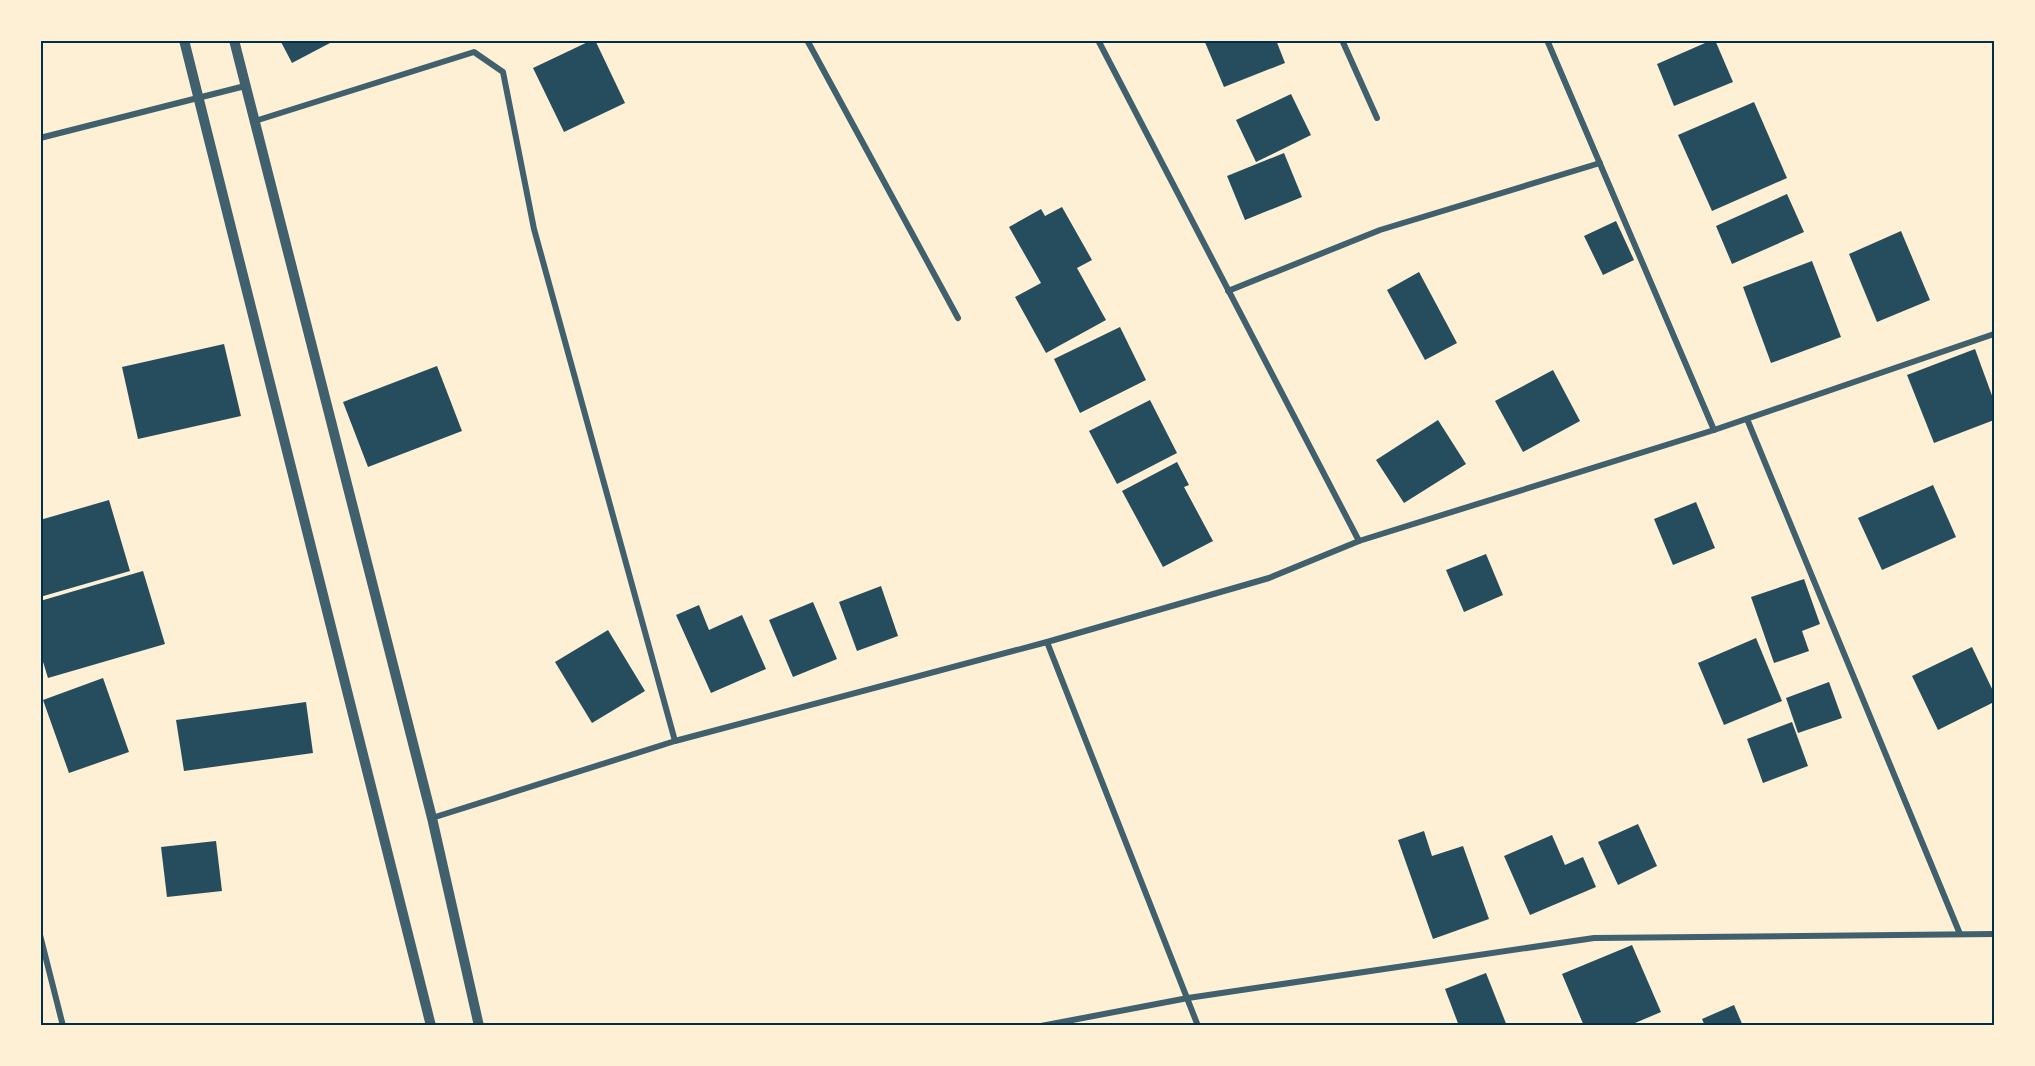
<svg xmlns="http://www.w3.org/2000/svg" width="2035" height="1066" font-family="Quicksand,sans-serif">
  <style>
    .building { fill: #264d5e }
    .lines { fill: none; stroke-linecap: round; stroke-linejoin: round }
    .minor { stroke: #3f606c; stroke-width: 6 }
    .tertiary { stroke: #3f606c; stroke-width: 10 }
    .neatline { fill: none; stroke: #003049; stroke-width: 2 }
  </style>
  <rect width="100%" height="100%" fill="#fdf0d5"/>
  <g class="building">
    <polygon points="280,40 329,40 330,43 292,63"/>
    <polygon points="592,40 595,40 625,103 564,132 533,68"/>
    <polygon points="1204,40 1276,40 1285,63 1224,87"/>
    <polygon points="1712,40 1715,40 1733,82 1674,106 1657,64"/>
    <polygon points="1291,94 1311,135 1256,162 1236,120"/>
    <polygon points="1754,102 1787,178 1712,211 1678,135"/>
    <polygon points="1284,153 1302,197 1245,220 1227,176"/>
    <polygon points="1787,194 1804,232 1732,264 1716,226"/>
    <polygon points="1062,207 1092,260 1077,268 1106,320 1046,353 1015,297 1041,283 1009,227 1041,209 1045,216"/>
    <polygon points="1616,221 1634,260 1603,275 1584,236"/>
    <polygon points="1901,231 1930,300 1877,322 1849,254"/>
    <polygon points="1812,261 1841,337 1771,363 1743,287"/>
    <polygon points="1419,272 1457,343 1425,360 1387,290"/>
    <polygon points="1120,327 1146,380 1080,413 1054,359"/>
    <polygon points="224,344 241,416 138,439 122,367"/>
    <polygon points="1975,349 1994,401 1994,420 1934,443 1907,375"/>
    <polygon points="437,366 462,431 368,467 343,402"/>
    <polygon points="1553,370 1580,421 1523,452 1495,401"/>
    <polygon points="1150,400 1177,453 1117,484 1089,431"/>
    <polygon points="1438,420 1466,464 1404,503 1376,460"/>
    <polygon points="1177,462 1189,485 1184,487 1213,541 1163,567 1122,491"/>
    <polygon points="1933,485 1956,537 1882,570 1858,518"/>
    <polygon points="109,500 130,571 40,597 40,520"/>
    <polygon points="1696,502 1715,548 1673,565 1654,519"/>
    <polygon points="1486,554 1503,595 1464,612 1446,570"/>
    <polygon points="143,571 165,644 48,678 40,652 40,601"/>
    <polygon points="1804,579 1820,624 1802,631 1809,651 1774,663 1751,597"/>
    <polygon points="881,586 898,636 857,651 839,602"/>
    <polygon points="813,602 837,659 793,677 769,620"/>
    <polygon points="699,605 709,630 742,615 766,669 711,693 676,615"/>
    <polygon points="608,630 645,691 592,723 555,662"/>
    <polygon points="1756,638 1782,701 1724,725 1698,663"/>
    <polygon points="1972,647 1994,693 1994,702 1938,730 1912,676"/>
    <polygon points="103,678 129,752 69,773 43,700"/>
    <polygon points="1829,682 1842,718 1798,733 1786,698"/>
    <polygon points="306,702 313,753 184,771 176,720"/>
    <polygon points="1792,722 1808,766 1763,783 1747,739"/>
    <polygon points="1638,824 1657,866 1618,885 1598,842"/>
    <polygon points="1424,831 1432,856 1463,846 1489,919 1433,939 1398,840"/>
    <polygon points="1552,835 1565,865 1583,857 1596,887 1530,915 1504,856"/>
    <polygon points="216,841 222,891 167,897 161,847"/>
    <polygon points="1632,945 1661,1012 1628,1026 1584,1026 1562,974"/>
    <polygon points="1486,973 1507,1026 1459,1026 1445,989"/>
    <polygon points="1734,1005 1743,1026 1705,1026 1702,1019"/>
  </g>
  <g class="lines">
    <g class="minor">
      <polyline points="807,40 958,318"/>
      <polyline points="1098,40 1359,541"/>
      <polyline points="1342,40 1377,118"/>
      <polyline points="1547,40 1714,430"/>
      <polyline points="255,121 474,52 503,72 534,229 675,741"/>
      <polyline points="40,138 245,86"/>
      <polyline points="1228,291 1380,230 1600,163"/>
      <polyline points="1747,419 1960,934"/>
      <polyline points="1047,642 1198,1026"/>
      <polyline points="432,818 675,741 1047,642 1269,578 1359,541 1714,430 1994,334"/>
      <polyline points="40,935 63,1026"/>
      <polyline points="1041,1026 1188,998 1594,938 1994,934"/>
    </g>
    <g class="tertiary">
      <polyline points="184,40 431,1026"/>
      <polyline points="234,40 432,818 479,1026"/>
    </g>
  </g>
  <rect width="2035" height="1066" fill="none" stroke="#fdf0d5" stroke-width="84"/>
  <rect x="42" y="42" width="1951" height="982" class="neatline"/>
</svg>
